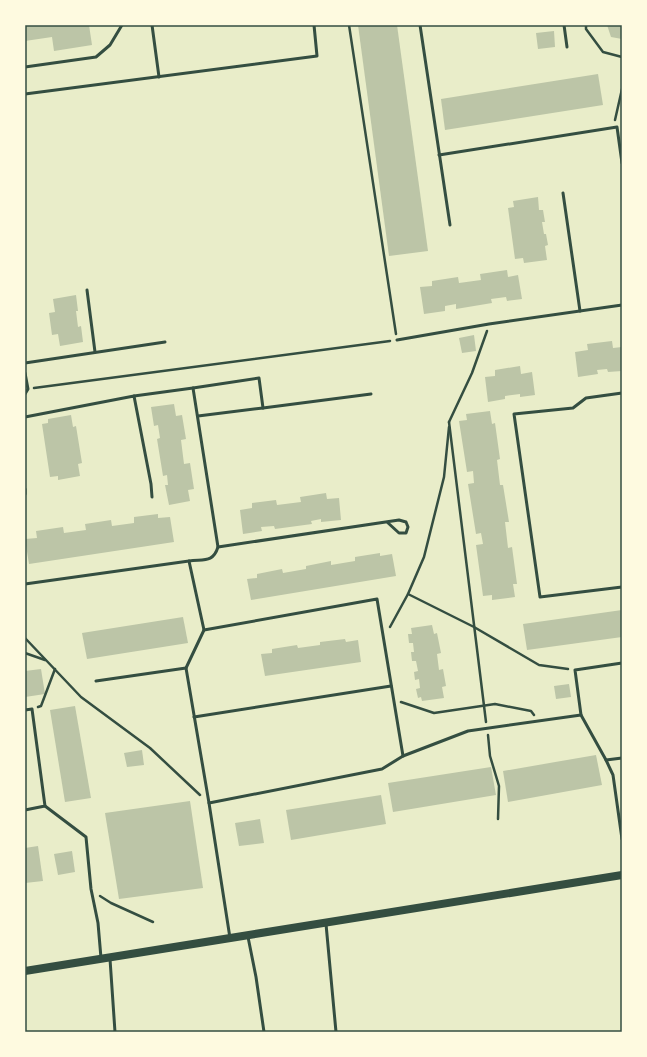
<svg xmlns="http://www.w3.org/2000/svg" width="647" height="1057" font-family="'IBM Plex Serif',serif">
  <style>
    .building { fill: #bcc5a7 }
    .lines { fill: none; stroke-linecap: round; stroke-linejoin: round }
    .path { stroke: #344e41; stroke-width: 2.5 }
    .service { stroke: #344e41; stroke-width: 3 }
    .secondary { stroke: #344e41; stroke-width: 8 }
    .neatline { fill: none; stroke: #344e41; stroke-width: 1.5 }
  </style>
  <rect width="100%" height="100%" fill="#e9edc9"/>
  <g class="building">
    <polygon points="25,25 89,25 92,45 54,51 52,37 25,41"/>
    <polygon points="358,25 397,25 428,251 389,256"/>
    <polygon points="607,25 622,25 622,39 611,37"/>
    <polygon points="554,31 555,47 538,49 536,33"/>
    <polygon points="598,74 603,105 445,130 441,99"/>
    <polygon points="538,197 539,210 543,210 545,222 542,222 544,234 546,234 548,245 545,246 547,260 524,263 523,258 515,259 508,208 514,207 513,201"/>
    <polygon points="507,270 508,277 518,275 522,299 507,301 506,297 491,299 492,303 456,309 456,304 445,306 445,311 424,314 420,287 432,286 432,281 458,277 459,283 481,280 480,274"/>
    <polygon points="76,295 78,311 76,311 78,327 81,326 83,342 60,346 58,334 52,335 49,313 55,312 53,299"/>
    <polygon points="474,335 476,351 462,353 459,338"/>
    <polygon points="612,341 613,348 622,347 622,371 608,372 607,369 597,370 598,374 578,377 575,352 588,350 587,344"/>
    <polygon points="520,366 521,374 532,372 535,395 520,397 520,394 505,396 505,399 488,402 485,377 495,376 495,370"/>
    <polygon points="174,404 176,416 182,415 186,439 181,440 184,464 190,463 194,489 188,490 190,501 169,505 165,485 168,485 167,475 163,476 157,439 160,438 158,425 154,426 151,407"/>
    <polygon points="490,411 492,424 495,423 500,459 497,460 500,485 503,485 509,522 505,522 508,548 512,547 517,584 513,584 515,597 492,600 492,595 483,596 476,545 483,544 481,533 476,534 468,484 474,483 473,471 467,472 459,421 467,420 466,414"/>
    <polygon points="71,415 73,427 76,426 82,463 78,464 80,476 58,480 58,476 50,477 42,424 48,423 48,419"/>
    <polygon points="326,493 327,499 339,498 341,520 321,522 321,519 311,521 312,524 275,529 274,526 261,527 262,531 243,534 240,510 252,508 252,503 276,500 277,505 301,502 300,497"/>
    <polygon points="158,514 158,518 170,517 174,542 29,564 25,539 37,538 36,531 63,527 64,533 86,530 85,524 111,520 112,526 134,523 134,517"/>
    <polygon points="380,553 380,556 392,554 396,576 251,600 247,579 257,578 257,574 282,569 283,573 306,569 306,566 331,561 331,565 355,561 355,557"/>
    <polygon points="622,610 622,637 527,650 523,624"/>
    <polygon points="183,617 188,643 87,659 82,633"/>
    <polygon points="432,625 434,634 437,633 441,653 437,654 439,670 443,669 446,686 442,687 444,698 422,701 421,697 418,698 416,689 420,688 419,679 415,680 414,672 418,671 416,661 412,661 411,652 414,652 413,643 409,643 408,634 412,634 411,628"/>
    <polygon points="345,639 346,642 358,640 361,662 265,676 261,654 272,653 272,649 297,645 298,648 320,645 320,642"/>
    <polygon points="41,669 45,694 25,697 25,671"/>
    <polygon points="569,684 571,697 556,699 554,686"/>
    <polygon points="75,706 91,798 65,802 50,710"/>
    <polygon points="142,750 144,765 127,767 124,753"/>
    <polygon points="596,755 602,785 508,802 503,771"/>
    <polygon points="491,767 496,795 393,812 388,783"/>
    <polygon points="381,795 386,824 291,840 286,810"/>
    <polygon points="190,801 203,888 119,899 105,813"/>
    <polygon points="260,819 264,843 239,846 235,823"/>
    <polygon points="38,846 43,881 25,883 25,848"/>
    <polygon points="72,851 75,872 58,875 54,854"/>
  </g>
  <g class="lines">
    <g class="path">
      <polyline points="349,25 396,334"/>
      <polyline points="586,25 586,29 603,52 622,57"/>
      <polyline points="615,120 622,89"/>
      <polyline points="34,388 390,341"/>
      <polyline points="449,422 486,722"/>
      <polyline points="449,422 472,373 487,331"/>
      <polyline points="408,594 474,627 539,665 568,669"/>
      <polyline points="390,627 408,594 424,557 444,477 449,427"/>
      <polyline points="25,638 81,697 150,748 200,795"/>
      <polyline points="25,653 45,660"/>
      <polyline points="401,702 434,713 495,704 531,711 534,715"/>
      <polyline points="38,707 41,706 55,669"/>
      <polyline points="488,735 490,756 499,786 498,819"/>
      <polyline points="100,896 111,903 153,922"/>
    </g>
    <g class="service">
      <polyline points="152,25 159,77"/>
      <polyline points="420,25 450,225"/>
      <polyline points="564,25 567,47"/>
      <polyline points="25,67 96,57 110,45 122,25"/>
      <polyline points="25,94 317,56 314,25"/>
      <polyline points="439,155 617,127 622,163"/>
      <polyline points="563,193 580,311"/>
      <polyline points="87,290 95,352"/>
      <polyline points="397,340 489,324 622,305"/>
      <polyline points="25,363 165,342"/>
      <polyline points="25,373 28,389 25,394"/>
      <polyline points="193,388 259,378 263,408 198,416"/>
      <polyline points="622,393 586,398 573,408 514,414 540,597 622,587"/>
      <path d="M134 396 193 388 218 547C213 563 204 559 189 561"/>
      <polyline points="263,408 371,394"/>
      <polyline points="25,417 134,396 151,484 152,497"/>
      <polyline points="25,489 25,494"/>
      <polyline points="218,547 399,520 406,522 408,527 406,533 399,533 387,522"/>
      <polyline points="25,584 189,561 204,630 186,668"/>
      <polyline points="204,630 377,599 403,756"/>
      <polyline points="96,681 186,668 209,803 230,938"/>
      <polyline points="25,710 32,709 45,806 25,810"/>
      <polyline points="581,715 606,760 613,775 622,839"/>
      <polyline points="194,717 391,686"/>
      <polyline points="606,760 622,758"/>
      <polyline points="209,803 382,769 403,756 468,731 581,715 575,670 622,663"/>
      <polyline points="45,806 86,837 91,889 98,923 101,958"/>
      <polyline points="326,924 336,1032"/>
      <polyline points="248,937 256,977 264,1032"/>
      <polyline points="110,959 115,1032"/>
    </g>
    <polyline class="secondary" points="25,971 622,875"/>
  </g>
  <rect width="647" height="1057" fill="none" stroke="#fefae0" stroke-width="52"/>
  <rect x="26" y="26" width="595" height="1005" class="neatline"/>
</svg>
